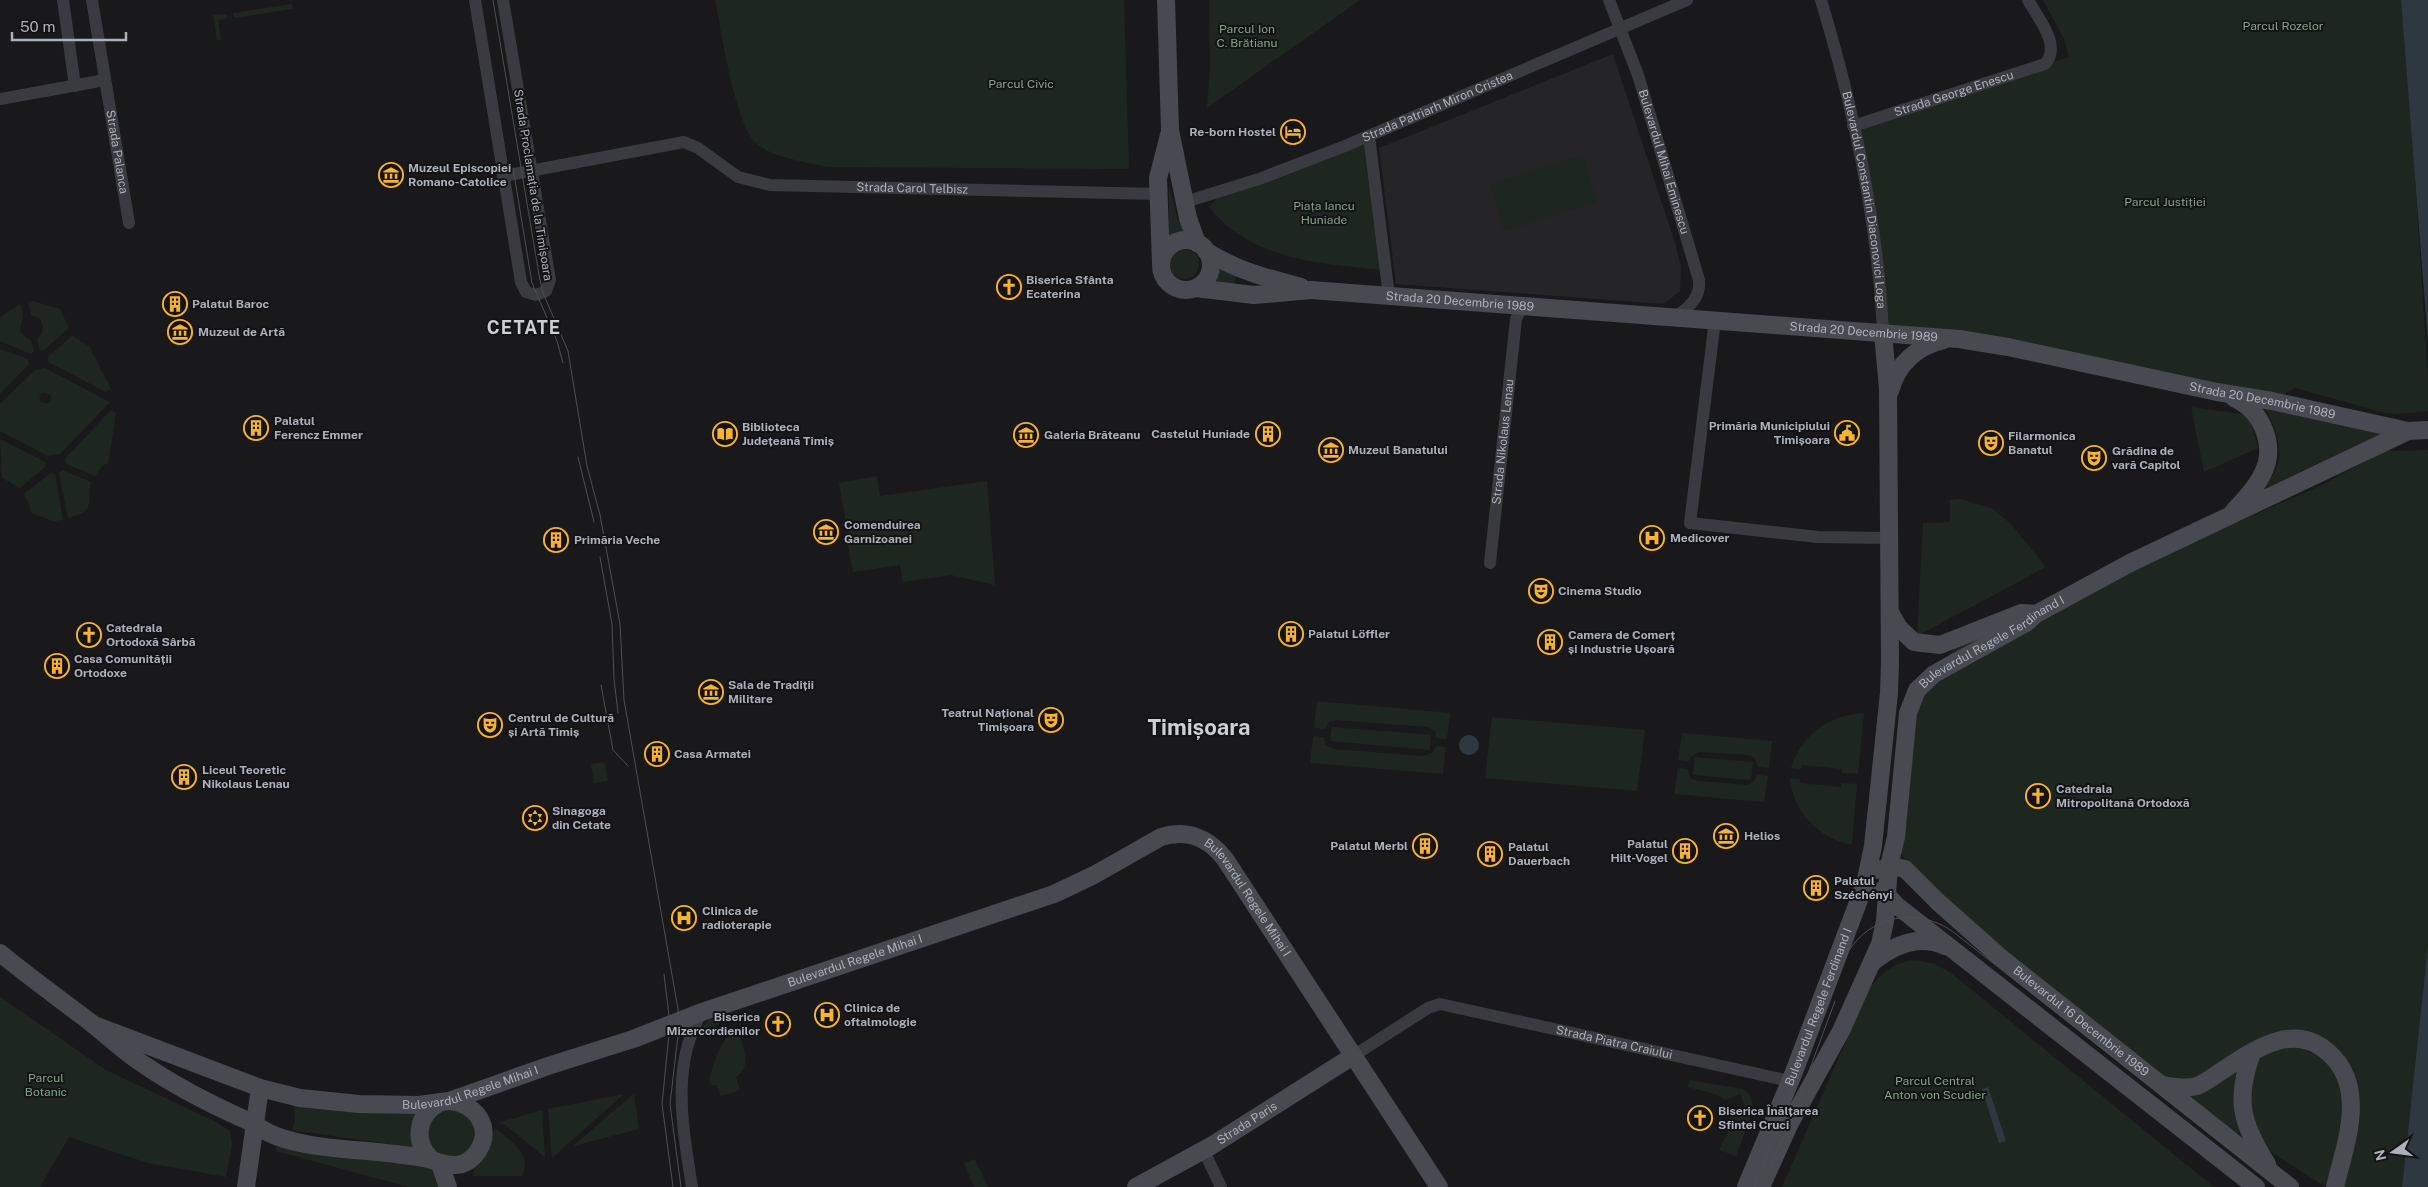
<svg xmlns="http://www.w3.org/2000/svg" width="2428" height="1187" font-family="'Public Sans',sans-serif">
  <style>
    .built { fill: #252528 }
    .green { fill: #1e271f; fill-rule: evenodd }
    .water { fill: #2e3840 }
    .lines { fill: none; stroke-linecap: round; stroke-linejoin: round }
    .street { stroke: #3a3b40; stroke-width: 12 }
    .secondary { stroke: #474a50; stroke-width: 18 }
    .tram { stroke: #4d4f55; stroke-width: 1 }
    .labels { text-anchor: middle; stroke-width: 4; stroke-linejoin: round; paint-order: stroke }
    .park-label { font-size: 12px; fill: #81a782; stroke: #141416 }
    .street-label { font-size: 12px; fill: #abb0bb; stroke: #141416 }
    .poi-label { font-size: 12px; font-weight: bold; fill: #abb0bb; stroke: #141416; text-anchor: start }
    .district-label { font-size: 18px; font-weight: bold; letter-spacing: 1px; fill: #cccfd7; stroke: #141416 }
    .town-label { font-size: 22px; font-weight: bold; fill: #cccfd7; stroke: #141416 }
  </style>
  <rect width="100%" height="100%" fill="#19191b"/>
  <polygon class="built" points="1613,54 1675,243 1681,267 1680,291 1664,304 1396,284 1379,148"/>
  <g class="green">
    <path d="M715 0H1124L1129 169 828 167C806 162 773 158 756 143 735 124 721 30 715 0Z"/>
    <polygon points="1209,0 1360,0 1207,108 1210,66"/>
    <polygon points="2043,0 2401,0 2409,81 2428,380 2428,411 2396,414 2385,413 2295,388 2272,401 1887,333 1853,126 2069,57 2064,39"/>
    <polygon points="292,4 293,9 234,18 233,13"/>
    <polygon points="227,14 227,19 218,20 221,40 217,40 213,15"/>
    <path d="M1364 144 1381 270C1318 263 1251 260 1209 207L1217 198Z"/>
    <polygon points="1583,155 1597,202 1504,231 1490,184"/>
    <polygon points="1169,186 1178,219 1187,235 1181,234 1169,239"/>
    <circle cx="1184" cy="264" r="15"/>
    <polygon points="1214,262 1236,277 1235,284 1210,282 1213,276"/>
    <path d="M33 301 60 309 69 328 43 351 40 350 37 339C44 333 45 326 39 318L31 315 28 302Z"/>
    <path d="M20 304C21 307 24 313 23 316 21 328 16 333 31 340L34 351 31 354 0 341V317Z"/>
    <polygon points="73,335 77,339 89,346 111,389 106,392 48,362 48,357"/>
    <polygon points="0,349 28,359 29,364 0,394"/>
    <path d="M45 368 110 402 60 454 48 456 0 431V404L35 370ZM42 393 50 394 51 400 48 403 41 402 39 397Z"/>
    <path d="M2262 405 2385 432 2261 490C2267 482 2275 474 2278 464 2283 446 2273 418 2262 405Z"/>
    <polygon points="2191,407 2249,415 2258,448 2204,472"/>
    <polygon points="111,410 116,413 108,463 101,467 95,476 66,464 65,459"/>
    <polygon points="0,439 45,462 45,467 20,488 2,478"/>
    <polygon points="2428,450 2428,945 2402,1187 2326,1187 2240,1132 2235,1134 1918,881 1899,849 1917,690 1957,646 2322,485 2385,451"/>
    <path d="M63 470 91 482C86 503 97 511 68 518L59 473Z"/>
    <polygon points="51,473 55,474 63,520 53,521 31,513 29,503 24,494"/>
    <polygon points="877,476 880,496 987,481 995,585 951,575 903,582 900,565 853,572 847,540 849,539 839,483"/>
    <polygon points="1961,499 1993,509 2011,524 2046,567 1917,636 1923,523 1950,522 1950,500"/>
    <polygon points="1317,701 1450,713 1447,739 1436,738 1435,731 1428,727 1336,720 1329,722 1325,729 1314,728"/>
    <path d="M1864 713 1858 774 1842 773V769L1802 765 1801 769 1791 768C1801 735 1829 715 1864 713Z"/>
    <polygon points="1492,717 1645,730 1637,791 1485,778"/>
    <polygon points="1332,727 1431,735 1430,750 1330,741"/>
    <polygon points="1682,733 1772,741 1769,768 1758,767 1756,760 1750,755 1699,752 1691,756 1689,761 1678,760"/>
    <polygon points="1313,736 1324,737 1325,744 1333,749 1423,756 1432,753 1436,746 1446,747 1443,774 1310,763"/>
    <polygon points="1695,757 1753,762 1751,780 1693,775"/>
    <polygon points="605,762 608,781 594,783 591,764"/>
    <polygon points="1678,768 1688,769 1690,778 1698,781 1748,785 1754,781 1757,775 1768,776 1764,802 1674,794"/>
    <path d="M1790 778 1800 779V783L1841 787V783L1857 784 1852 845C1819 838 1793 813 1790 778Z"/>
    <path d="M1916 960 1935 964 1951 973 2214 1187H1782L1868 991C1880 973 1894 962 1916 960Z"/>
    <polygon points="0,997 106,1070 216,1122 230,1131 232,1144 226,1177 148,1163 69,1137 40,1187 0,1187"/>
    <polygon points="726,1015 711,1033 702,1033 700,1029 709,1020"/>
    <path d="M736 1027C742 1044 754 1065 736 1077L740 1090 721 1096 716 1085H711L709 1081C715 1059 719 1043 736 1027Z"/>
    <polygon points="1690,1080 1743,1089 1751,1096 1753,1110 1736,1156 1719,1150 1729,1130 1730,1113 1745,1106 1740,1094 1725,1100 1716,1094 1688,1087"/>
    <polygon points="624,1094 552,1158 548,1109"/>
    <polygon points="634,1094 639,1129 573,1146"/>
    <polygon points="294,1106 419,1112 417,1148 292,1130 295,1120"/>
    <path d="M453 1107 474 1122C477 1144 474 1150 453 1160L430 1150 425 1125 436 1111Z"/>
    <polygon points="542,1110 545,1157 505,1125 498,1123"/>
    <path d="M495 1128C510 1140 533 1154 522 1176H474V1168L488 1152Z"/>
    <polygon points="277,1141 427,1165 435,1168 440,1187 409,1187 276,1151"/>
    <polygon points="975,1159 988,1187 974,1187 964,1163"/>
  </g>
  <g class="water">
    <polygon points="2401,0 2428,0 2428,342"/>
    <circle cx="1469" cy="745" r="10"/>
    <polygon points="2428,945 2428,1187 2402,1187"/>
    <polygon points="1988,1087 2006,1141 1999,1143 1982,1089"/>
  </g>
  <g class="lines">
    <g class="street">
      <polyline points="63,0 75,86"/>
      <path id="s1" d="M92 0 129 223"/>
      <polyline points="475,0 521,282 526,292 536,295 546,291 550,280 503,0"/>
      <path id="s2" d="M1609 0 1638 75 1699 280C1701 297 1689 308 1675 317"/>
      <path id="s3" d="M1821 0C1853 106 1878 223 1883 333"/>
      <polyline points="0,99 105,80"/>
      <path id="s4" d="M1853 126 2045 64C2062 46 2038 18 2028 0"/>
      <polyline points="1369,136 1389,296"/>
      <path id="s5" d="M503 176 684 142 698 148 738 177 770 185 1158 194"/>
      <path id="s6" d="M1185 202 1259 179 1345 146 1687 0"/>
      <polyline points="1715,320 1690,523 1818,537 1890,538"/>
      <path id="s7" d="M1490 563 1516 319 1523 306"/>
      <path id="s8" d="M1353 1056 1428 1008 1440 1004 1790 1081"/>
      <polyline points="1204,1151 1221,1187"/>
      <path d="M692 1187C683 1129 670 1065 702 1012"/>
    </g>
    <g class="secondary">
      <polyline points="1166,0 1170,130 1188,218 1197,243"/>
      <circle cx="1186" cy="265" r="25"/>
      <path d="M1206 251C1235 270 1267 278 1301 287"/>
      <polyline points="1161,262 1158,178 1169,135"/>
      <path id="s9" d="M1196 288 1254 295 1311 290 1959 339 2008 347 2217 392 2272 401 2408 431 2428 430"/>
      <path d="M1890 391C1897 364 1917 346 1944 340"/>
      <path d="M2233 512C2244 500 2255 489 2262 475 2277 447 2263 411 2234 398"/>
      <polyline points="1891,614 1899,628 1914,642 1940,645 2021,613 2036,614"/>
      <path id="s10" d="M1879 870 1892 866 1905 869 1937 901 2000 957 2290 1187"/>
      <polyline points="1882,890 1896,905 2256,1187"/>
      <path d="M0 953C29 977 60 999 90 1022 108 1036 124 1052 143 1064 175 1086 210 1104 246 1120 256 1125 265 1132 276 1136 312 1150 364 1149 403 1155 412 1156 423 1157 432 1160 450 1167 466 1169 478 1151 494 1127 474 1102 449 1101"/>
      <path d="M1873 962C1894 945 1919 934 1945 946"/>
      <path id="s11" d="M94 1025 260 1088 300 1098 359 1104 418 1105 449 1101 548 1066 633 1039 702 1012 1054 894 1094 875 1161 837C1187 829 1209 838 1225 859L1439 1187"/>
      <path d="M2252 1053C2235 1099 2241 1123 2267 1164"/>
      <path d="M2163 1085C2174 1087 2187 1089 2197 1086 2205 1083 2213 1077 2220 1072 2253 1051 2293 1020 2329 1053 2368 1088 2345 1145 2335 1187"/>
      <path d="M432 1160C413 1142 416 1116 439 1103"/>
      <polyline points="440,1164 448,1187"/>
      <polyline points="246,1187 260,1088"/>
      <path id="s12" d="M1136 1187 1211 1146 1353 1056"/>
      <path id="s13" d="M1746 1187 1794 1072 1865 884 1873 846 1889 693 1890 662 1888 389 1883 333"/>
      <path id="s14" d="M1761 1187 1789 1125 1841 1031 1880 944 1885 921 1889 866 1896 837 1908 713 1917 690 1934 674 2026 623 2036 614 2130 563 2408 431"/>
    </g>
    <g class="tram">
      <polyline points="493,0 539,275 543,293 568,351 587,466 600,515 620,624 624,700 678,1009 678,1035 670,1104 681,1187"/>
      <polyline points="513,168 532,283 557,341 563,363"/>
      <polyline points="578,457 594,522"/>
      <polyline points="600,557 612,624 614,679 618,713"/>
      <polyline points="601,685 613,750 628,766"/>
      <polyline points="664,974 670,1024 662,1104 673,1187"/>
      <polyline points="1768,1171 1789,1125 1835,1001"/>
      <path d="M1754 1187 1848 952C1871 915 1917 907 1952 931L2279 1187"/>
    </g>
  </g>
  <defs>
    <symbol id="hotel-ring" viewBox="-11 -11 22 22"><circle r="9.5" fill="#141416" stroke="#fab232" stroke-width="1.5"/><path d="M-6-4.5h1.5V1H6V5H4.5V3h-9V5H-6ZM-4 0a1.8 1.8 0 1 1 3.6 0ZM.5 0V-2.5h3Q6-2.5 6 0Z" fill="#fab232"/></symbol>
    <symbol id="museum-ring" viewBox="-11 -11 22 22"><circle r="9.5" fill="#141416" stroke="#fab232" stroke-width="1.5"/><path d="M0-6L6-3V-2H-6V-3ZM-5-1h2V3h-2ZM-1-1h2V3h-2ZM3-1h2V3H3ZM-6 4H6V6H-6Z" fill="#fab232"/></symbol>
    <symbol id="church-ring" viewBox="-11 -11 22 22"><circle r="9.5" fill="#141416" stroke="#fab232" stroke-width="1.5"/><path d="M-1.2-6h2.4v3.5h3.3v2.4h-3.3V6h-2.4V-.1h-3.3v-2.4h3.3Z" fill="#fab232"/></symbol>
    <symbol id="building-ring" viewBox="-11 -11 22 22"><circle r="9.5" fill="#141416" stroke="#fab232" stroke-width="1.5"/><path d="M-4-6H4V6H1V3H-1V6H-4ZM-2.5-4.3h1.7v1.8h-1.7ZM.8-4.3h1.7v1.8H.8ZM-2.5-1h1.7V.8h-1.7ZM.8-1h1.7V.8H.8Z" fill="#fab232"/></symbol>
    <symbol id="civic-ring" viewBox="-11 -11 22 22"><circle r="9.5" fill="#141416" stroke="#fab232" stroke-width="1.5"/><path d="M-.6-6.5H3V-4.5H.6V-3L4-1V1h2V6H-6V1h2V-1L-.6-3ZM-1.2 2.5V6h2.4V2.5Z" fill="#fab232"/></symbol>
    <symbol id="library-ring" viewBox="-11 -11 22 22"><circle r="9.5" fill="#141416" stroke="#fab232" stroke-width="1.5"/><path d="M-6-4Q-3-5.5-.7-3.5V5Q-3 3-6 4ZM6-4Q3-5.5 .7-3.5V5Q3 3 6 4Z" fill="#fab232"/></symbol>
    <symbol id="theatre-ring" viewBox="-11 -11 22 22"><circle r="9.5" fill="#141416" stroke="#fab232" stroke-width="1.5"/><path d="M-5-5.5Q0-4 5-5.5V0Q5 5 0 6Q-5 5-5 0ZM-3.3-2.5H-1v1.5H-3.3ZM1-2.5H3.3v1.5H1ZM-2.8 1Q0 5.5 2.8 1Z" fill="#fab232"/></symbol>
    <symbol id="hospital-ring" viewBox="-11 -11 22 22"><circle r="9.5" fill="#141416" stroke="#fab232" stroke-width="1.5"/><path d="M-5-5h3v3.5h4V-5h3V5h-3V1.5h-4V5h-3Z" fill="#fab232"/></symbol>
    <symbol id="synagogue-ring" viewBox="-11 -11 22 22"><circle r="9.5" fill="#141416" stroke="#fab232" stroke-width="1.5"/><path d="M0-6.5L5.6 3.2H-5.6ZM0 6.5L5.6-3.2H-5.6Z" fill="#fab232"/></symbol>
  </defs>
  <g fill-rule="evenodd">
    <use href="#hotel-ring" x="1279" y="118" width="28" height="28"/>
    <use href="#museum-ring" x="377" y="161" width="28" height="28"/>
    <use href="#church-ring" x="995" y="273" width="28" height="28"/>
    <use href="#building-ring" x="161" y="290" width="28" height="28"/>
    <use href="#museum-ring" x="166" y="318" width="28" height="28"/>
    <use href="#building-ring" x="242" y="414" width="28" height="28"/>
    <use href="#civic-ring" x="1833" y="419" width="28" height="28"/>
    <use href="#library-ring" x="711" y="420" width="28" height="28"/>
    <use href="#building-ring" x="1254" y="420" width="28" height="28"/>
    <use href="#museum-ring" x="1012" y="421" width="28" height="28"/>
    <use href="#theatre-ring" x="1977" y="429" width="28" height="28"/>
    <use href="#museum-ring" x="1317" y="436" width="28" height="28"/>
    <use href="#theatre-ring" x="2080" y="444" width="28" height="28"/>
    <use href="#museum-ring" x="812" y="518" width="28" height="28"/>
    <use href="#hospital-ring" x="1638" y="524" width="28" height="28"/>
    <use href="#building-ring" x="542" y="526" width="28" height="28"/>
    <use href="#theatre-ring" x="1527" y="577" width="28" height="28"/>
    <use href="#building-ring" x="1277" y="620" width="28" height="28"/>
    <use href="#church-ring" x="75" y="621" width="28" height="28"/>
    <use href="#building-ring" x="1536" y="628" width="28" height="28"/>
    <use href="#building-ring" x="43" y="652" width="28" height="28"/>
    <use href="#museum-ring" x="697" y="678" width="28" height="28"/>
    <use href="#theatre-ring" x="1037" y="706" width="28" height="28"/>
    <use href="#theatre-ring" x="476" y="711" width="28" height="28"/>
    <use href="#building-ring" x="643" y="740" width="28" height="28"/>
    <use href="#building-ring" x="170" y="763" width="28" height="28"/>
    <use href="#church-ring" x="2024" y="782" width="28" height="28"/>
    <use href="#synagogue-ring" x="521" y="804" width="28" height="28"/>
    <use href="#museum-ring" x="1712" y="822" width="28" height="28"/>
    <use href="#building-ring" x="1411" y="832" width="28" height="28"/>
    <use href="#building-ring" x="1671" y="837" width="28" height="28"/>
    <use href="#building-ring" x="1476" y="840" width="28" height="28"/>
    <use href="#building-ring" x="1802" y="874" width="28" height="28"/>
    <use href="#hospital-ring" x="670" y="904" width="28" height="28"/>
    <use href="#hospital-ring" x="813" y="1001" width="28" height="28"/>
    <use href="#church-ring" x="764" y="1010" width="28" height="28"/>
    <use href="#church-ring" x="1686" y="1104" width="28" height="28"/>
  </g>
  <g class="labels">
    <g class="park-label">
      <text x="2283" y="30">Parcul Rozelor</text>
      <text x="1247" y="33">Parcul Ion<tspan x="1247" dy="14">C. Brătianu</tspan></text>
      <text x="1021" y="88">Parcul Civic</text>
      <text x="2165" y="206">Parcul Justiției</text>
      <text x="1324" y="210">Piața Iancu<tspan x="1324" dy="14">Huniade</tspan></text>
      <text x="46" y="1082">Parcul<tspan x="46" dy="14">Botanic</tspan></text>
      <text x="1935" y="1085">Parcul Central<tspan x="1935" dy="14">Anton von Scudier</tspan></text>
    </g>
    <g class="street-label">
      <text dy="4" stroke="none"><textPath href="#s4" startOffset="106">Strada George Enescu</textPath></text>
      <text dy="4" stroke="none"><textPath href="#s6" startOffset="270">Strada Patriarh Miron Cristea</textPath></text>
      <text dy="4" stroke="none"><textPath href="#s1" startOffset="154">Strada Palanca</textPath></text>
      <text dy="4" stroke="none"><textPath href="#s2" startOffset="171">Bulevardul Mihai Eminescu</textPath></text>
      <text transform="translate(533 185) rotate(81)" y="4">Strada Proclamația de la Timișoara</text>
      <text dy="4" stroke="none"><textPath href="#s5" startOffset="424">Strada Carol Telbisz</textPath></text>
      <text dy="4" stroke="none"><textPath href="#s3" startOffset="205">Bulevardul Constantin Diaconovici Loga</textPath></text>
      <text dy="4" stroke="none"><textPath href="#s9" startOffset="265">Strada 20 Decembrie 1989</textPath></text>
      <text dy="4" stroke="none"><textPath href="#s9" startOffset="670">Strada 20 Decembrie 1989</textPath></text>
      <text dy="4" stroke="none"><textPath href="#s9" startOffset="1075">Strada 20 Decembrie 1989</textPath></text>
      <text dy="4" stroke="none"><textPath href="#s7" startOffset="122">Strada Nikolaus Lenau</textPath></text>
      <text dy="4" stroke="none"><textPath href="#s14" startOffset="618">Bulevardul Regele Ferdinand I</textPath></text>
      <text dy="4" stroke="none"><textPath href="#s11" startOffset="1246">Bulevardul Regele Mihai I</textPath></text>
      <text dy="4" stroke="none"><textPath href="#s11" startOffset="798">Bulevardul Regele Mihai I</textPath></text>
      <text dy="4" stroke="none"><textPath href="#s13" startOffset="194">Bulevardul Regele Ferdinand I</textPath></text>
      <text dy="4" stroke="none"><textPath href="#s10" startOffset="260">Bulevardul 16 Decembrie 1989</textPath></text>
      <text dy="4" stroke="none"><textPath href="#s8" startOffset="280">Strada Piatra Craiului</textPath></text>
      <text dy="4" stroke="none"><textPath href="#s11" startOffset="392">Bulevardul Regele Mihai I</textPath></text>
      <text dy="4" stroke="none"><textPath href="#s12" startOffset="128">Strada Paris</textPath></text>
    </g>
    <g class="poi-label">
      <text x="1276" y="136" text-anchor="end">Re-born Hostel</text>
      <text x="408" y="172">Muzeul Episcopiei<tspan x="408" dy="14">Romano-Catolice</tspan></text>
      <text x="1026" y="284">Biserica Sfânta<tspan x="1026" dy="14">Ecaterina</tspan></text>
      <text x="192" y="308">Palatul Baroc</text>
      <text x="198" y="336">Muzeul de Artă</text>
      <text x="274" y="425">Palatul<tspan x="274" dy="14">Ferencz Emmer</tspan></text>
      <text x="1830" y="430" text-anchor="end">Primăria Municipiului<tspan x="1830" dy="14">Timișoara</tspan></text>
      <text x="742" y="431">Biblioteca<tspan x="742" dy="14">Județeană Timiș</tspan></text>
      <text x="1250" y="438" text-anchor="end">Castelul Huniade</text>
      <text x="1044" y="439">Galeria Brăteanu</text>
      <text x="2008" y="440">Filarmonica<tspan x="2008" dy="14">Banatul</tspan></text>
      <text x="1348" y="454">Muzeul Banatului</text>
      <text x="2112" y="455">Grădina de<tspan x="2112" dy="14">vară Capitol</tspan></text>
      <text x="844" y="529">Comenduirea<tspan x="844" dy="14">Garnizoanei</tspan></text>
      <text x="1670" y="542">Medicover</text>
      <text x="574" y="544">Primăria Veche</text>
      <text x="1558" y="595">Cinema Studio</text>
      <text x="106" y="632">Catedrala<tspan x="106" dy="14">Ortodoxă Sârbă</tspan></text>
      <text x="1308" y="638">Palatul Löffler</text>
      <text x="1568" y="639">Camera de Comerț<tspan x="1568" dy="14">și Industrie Ușoară</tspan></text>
      <text x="74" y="663">Casa Comunității<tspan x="74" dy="14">Ortodoxe</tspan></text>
      <text x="728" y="689">Sala de Tradiții<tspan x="728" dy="14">Militare</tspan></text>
      <text x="1034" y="717" text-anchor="end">Teatrul Național<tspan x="1034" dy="14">Timișoara</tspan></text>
      <text x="508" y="722">Centrul de Cultură<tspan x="508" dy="14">și Artă Timiș</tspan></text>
      <text x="674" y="758">Casa Armatei</text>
      <text x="202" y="774">Liceul Teoretic<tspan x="202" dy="14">Nikolaus Lenau</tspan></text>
      <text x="2056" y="793">Catedrala<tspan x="2056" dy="14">Mitropolitană Ortodoxă</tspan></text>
      <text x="552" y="815">Sinagoga<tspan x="552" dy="14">din Cetate</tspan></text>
      <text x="1744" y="840">Helios</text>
      <text x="1668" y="848" text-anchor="end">Palatul<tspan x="1668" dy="14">Hilt-Vogel</tspan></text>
      <text x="1408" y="850" text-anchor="end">Palatul Merbl</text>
      <text x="1508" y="851">Palatul<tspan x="1508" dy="14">Dauerbach</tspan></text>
      <text x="1834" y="885">Palatul<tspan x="1834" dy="14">Széchényi</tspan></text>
      <text x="702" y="915">Clinica de<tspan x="702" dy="14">radioterapie</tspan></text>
      <text x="844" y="1012">Clinica de<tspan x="844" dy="14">oftalmologie</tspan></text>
      <text x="760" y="1021" text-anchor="end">Biserica<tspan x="760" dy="14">Mizercordienilor</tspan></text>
      <text x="1718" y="1115">Biserica Înălțarea<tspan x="1718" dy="14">Sfintei Cruci</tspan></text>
    </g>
    <g class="district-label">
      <text x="524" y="334">CETATE</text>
    </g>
    <g class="town-label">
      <text x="1199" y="735">Timișoara</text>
    </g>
  </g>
  <g transform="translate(2393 1152) rotate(256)" stroke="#141416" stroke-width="4" paint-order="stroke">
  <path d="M0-4L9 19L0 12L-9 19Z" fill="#abb0bb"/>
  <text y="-8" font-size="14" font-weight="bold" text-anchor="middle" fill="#abb0bb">N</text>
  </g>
  <path d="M12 32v8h114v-8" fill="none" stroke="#abb0bb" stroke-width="2.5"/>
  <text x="20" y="32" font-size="15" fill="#abb0bb" stroke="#141416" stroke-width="4" paint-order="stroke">50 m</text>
</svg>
